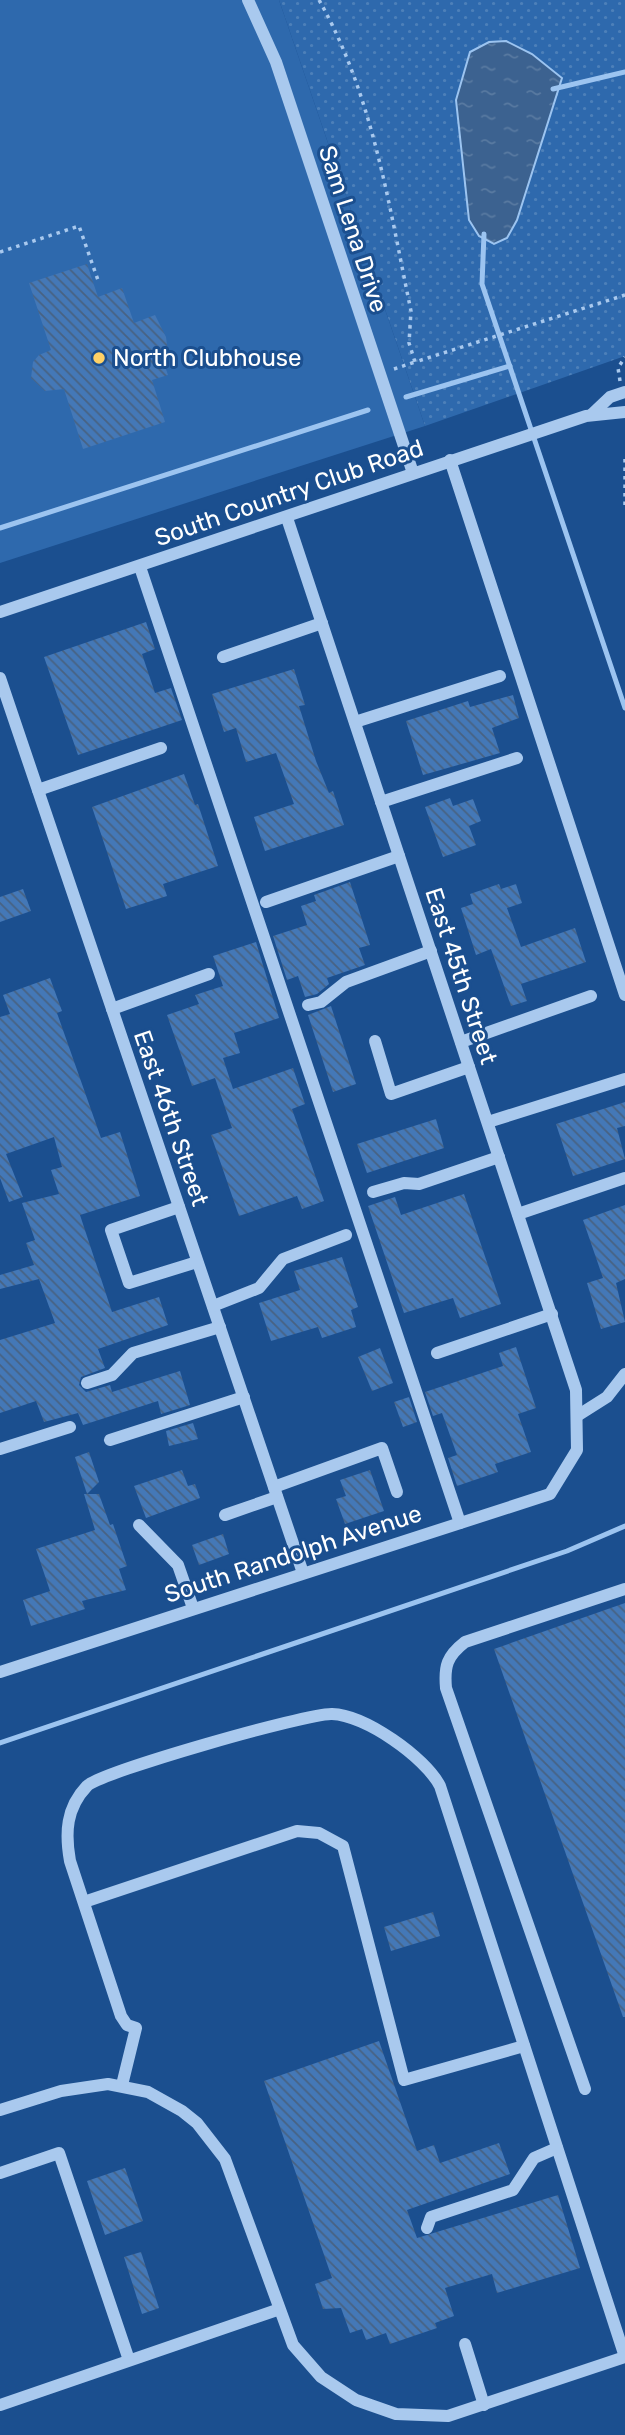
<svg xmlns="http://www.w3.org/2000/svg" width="625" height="2435" font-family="Rubik,sans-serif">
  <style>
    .park { fill: url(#park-dots) }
    .pitch { fill: #2e69ad }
    .water { fill: url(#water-ripples); stroke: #9cc4f0; stroke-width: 2 }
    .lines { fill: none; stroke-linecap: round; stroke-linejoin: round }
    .stream { stroke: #9cc4f0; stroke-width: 5 }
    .building { fill: url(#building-back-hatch) }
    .path { stroke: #a9c9ee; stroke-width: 3.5; stroke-dasharray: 3.5 5; stroke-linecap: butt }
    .minor { stroke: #a9c9ee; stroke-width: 12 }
    .poi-dot { fill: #ffd166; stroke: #1b4f8f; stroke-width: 2.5 }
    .labels { text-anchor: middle; stroke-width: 6; stroke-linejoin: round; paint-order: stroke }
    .street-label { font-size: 24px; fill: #fff; stroke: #1b4f8f }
    .poi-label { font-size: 24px; fill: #fff; stroke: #1b4f8f; text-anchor: start }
  </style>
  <defs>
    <pattern id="park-dots" width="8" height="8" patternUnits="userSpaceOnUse" patternTransform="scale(1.75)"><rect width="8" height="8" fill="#2e69ad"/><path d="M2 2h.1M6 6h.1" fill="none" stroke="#4d80b9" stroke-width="1.8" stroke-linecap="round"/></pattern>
    <pattern id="water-ripples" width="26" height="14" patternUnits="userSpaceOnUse" patternTransform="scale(1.75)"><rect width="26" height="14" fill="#3c6290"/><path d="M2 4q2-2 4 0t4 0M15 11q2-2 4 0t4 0" fill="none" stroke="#597aa1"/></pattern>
    <pattern id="building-back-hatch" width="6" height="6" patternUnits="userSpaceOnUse" patternTransform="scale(1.75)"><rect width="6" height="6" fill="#4478b7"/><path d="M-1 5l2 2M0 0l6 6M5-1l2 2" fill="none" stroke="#486282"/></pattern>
  </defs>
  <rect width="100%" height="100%" fill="#1b4f8f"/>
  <polygon class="park" points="279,0 625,0 625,356 425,426"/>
  <polygon class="pitch" points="0,0 279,0 425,426 0,563"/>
  <polygon class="water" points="506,41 532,54 562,78 517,220 507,238 494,244 479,236 469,220 456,100 470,52 489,42"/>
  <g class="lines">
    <g class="stream">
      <polyline points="553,89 625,72"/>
      <polyline points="484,234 482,284 625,708"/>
      <polyline points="406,397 510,366"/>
      <polyline points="0,528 368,410"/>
      <polyline points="0,1743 567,1551 625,1526"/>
    </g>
  </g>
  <g class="building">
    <polygon points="87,264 98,297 122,288 134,323 155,315 166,337 168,353 161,355 168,375 152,380 165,422 83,449 64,389 45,391 31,378 33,362 39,355 51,350 29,283"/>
    <polygon points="146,622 155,649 142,654 155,693 171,688 182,720 78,755 44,657"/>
    <polygon points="294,669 305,705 299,706 316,761 329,793 333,791 344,825 265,851 254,817 294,804 276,753 246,762 236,728 224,732 212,694"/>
    <polygon points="513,695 519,718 492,728 500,753 423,775 406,721 468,701 470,707"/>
    <polygon points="184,774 195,805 198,804 218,866 163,884 167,896 126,909 92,807"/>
    <polygon points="450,798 453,806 473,799 481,821 469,826 476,845 443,857 425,807"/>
    <polygon points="350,882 370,945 359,948 365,965 327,978 329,984 317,994 305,997 298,976 287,980 273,936 307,925 301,906 316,901 314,895"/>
    <polygon points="499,884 501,889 516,884 522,903 507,908 521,947 575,928 586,962 521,984 527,1001 511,1006 491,949 476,955 461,908 473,904 470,894"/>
    <polygon points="23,889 31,911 0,922 0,897"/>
    <polygon points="256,942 279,1018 234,1033 240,1053 223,1058 233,1089 293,1068 305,1104 292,1109 324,1201 302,1209 297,1196 239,1216 211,1135 232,1128 215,1078 192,1086 167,1015 199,1004 195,995 223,986 213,956"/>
    <polygon points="50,978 62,1011 57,1013 101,1138 120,1132 140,1196 80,1215 112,1312 159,1297 168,1325 98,1349 105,1368 81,1377 79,1385 86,1392 110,1385 112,1392 180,1371 190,1405 161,1414 158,1401 83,1425 78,1413 44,1422 36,1401 0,1413 0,1340 55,1323 39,1279 0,1289 0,1275 34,1265 26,1243 35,1240 22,1203 59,1194 51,1170 62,1167 54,1137 6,1154 23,1197 9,1202 0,1178 0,1017 10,1014 3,995"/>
    <polygon points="331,1006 356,1084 333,1092 308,1015"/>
    <polygon points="625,1102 625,1126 617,1128 625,1159 573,1176 556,1124"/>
    <polygon points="436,1119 444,1148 367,1173 357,1144"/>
    <polygon points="464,1194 501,1304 460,1318 453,1298 404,1313 368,1206 395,1197 401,1215"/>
    <polygon points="625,1205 625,1279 616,1283 625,1322 601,1329 587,1283 603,1278 583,1220"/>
    <polygon points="342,1257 358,1307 351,1310 356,1327 322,1338 318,1327 271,1341 259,1303 300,1290 294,1271"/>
    <polygon points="516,1347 536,1408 518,1414 531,1452 495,1464 498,1472 457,1486 448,1458 457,1455 442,1413 433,1416 425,1392 503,1366 499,1353"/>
    <polygon points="380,1348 393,1383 372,1391 358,1357"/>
    <polygon points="409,1397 417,1422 403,1427 394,1402"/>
    <polygon points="193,1423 198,1439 169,1446 166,1431"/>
    <polygon points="89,1452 99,1482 87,1494 75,1457"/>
    <polygon points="182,1470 188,1486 195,1484 200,1498 146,1518 134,1486"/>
    <polygon points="370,1470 384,1511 345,1524 336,1499 346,1496 340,1480"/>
    <polygon points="84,1494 99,1494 110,1525 113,1524 127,1566 119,1569 126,1590 82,1601 85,1609 31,1626 23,1600 50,1591 36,1549 95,1530"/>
    <polygon points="223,1534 229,1554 199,1565 192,1545"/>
    <polygon points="625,1603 625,2017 623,2017 494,1649"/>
    <polygon points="433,1912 440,1936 391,1951 384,1927"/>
    <polygon points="379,2041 417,2151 434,2145 440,2163 499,2143 510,2174 407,2210 417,2238 558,2195 580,2268 497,2293 492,2274 445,2288 454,2316 435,2323 437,2328 390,2344 386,2333 366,2340 362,2329 350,2333 341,2308 323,2309 315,2284 332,2278 264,2081"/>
    <polygon points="125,2168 143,2221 105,2235 87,2181"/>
    <polygon points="141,2252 159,2308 142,2314 124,2257"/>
  </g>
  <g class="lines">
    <g class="path">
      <path d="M319 0C373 95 389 206 411 311L409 343 415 362 625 295"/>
      <polyline points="0,252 79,226 99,283"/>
      <polyline points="394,369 415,362"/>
      <polyline points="620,381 618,368 625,357"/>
      <polyline points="625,459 625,505"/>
    </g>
    <g class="minor">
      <polyline points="248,0 276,62 413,473"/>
      <polyline points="591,415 610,397 625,392"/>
      <polyline points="450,460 625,995"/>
      <polyline points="140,567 460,1523"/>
      <polyline points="0,612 586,416 625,412"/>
      <polyline points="223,657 322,623"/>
      <polyline points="0,678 303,1573"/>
      <polyline points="355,722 500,676"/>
      <polyline points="38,790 161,748"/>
      <polyline points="381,802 517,758"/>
      <polyline points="266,902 399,856"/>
      <polyline points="308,1005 321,1002 346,982 431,951"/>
      <polyline points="112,1009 209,974"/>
      <polyline points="375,1041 391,1094 469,1067"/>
      <polyline points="461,1042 591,996"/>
      <polyline points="488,1122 625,1079"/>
      <polyline points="373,1192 404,1183 419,1184 499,1157"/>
      <polyline points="179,1207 111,1230 129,1283 197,1262"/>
      <polyline points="518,1214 625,1178"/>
      <polyline points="213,1306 259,1288 283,1259 346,1235"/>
      <polyline points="437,1353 552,1314"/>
      <polyline points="87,1383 112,1375 133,1353 220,1327"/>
      <polyline points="577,1416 607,1397 625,1374"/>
      <polyline points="110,1440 244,1397"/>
      <polyline points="0,1449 70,1427"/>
      <polyline points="274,1487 382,1448 397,1492"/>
      <polyline points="225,1515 277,1497"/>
      <polyline points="139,1525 178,1565 193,1608"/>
      <polyline points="0,1672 550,1494 577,1450 576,1390 287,518"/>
      <polyline points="84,1902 297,1831 319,1833 343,1846 404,2080 524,2046"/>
      <path d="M122 2085 136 2028 127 2025 121 2016 70 1861C65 1833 66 1808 87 1786 101 1772 307 1713 332 1714 365 1715 425 1757 440 1786L625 2357"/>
      <path d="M585 2089 446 1688C444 1666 447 1656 465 1642L625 1589"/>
      <polyline points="0,2110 61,2091 108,2084 148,2092 182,2111 197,2123 225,2159 293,2345 321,2377 356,2400 396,2414 448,2416 625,2357"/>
      <polyline points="0,2173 59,2153 129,2360"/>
      <polyline points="427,2228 431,2217 513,2190 534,2158 557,2148"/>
      <polyline points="465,2344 484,2405"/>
      <polyline points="0,2405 277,2310"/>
    </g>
  </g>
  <circle class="poi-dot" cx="99" cy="358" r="7"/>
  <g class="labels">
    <g class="street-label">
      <text transform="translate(353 229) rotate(72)" y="8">Sam Lena Drive</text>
      <text transform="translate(289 493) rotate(-19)" y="8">South Country Club Road</text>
      <text transform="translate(461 976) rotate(72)" y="8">East 45th Street</text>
      <text transform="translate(171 1118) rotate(71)" y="8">East 46th Street</text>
      <text transform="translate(293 1554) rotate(-18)" y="8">South Randolph Avenue</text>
    </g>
    <g class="poi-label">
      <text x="113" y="366">North Clubhouse</text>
    </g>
  </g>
</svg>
